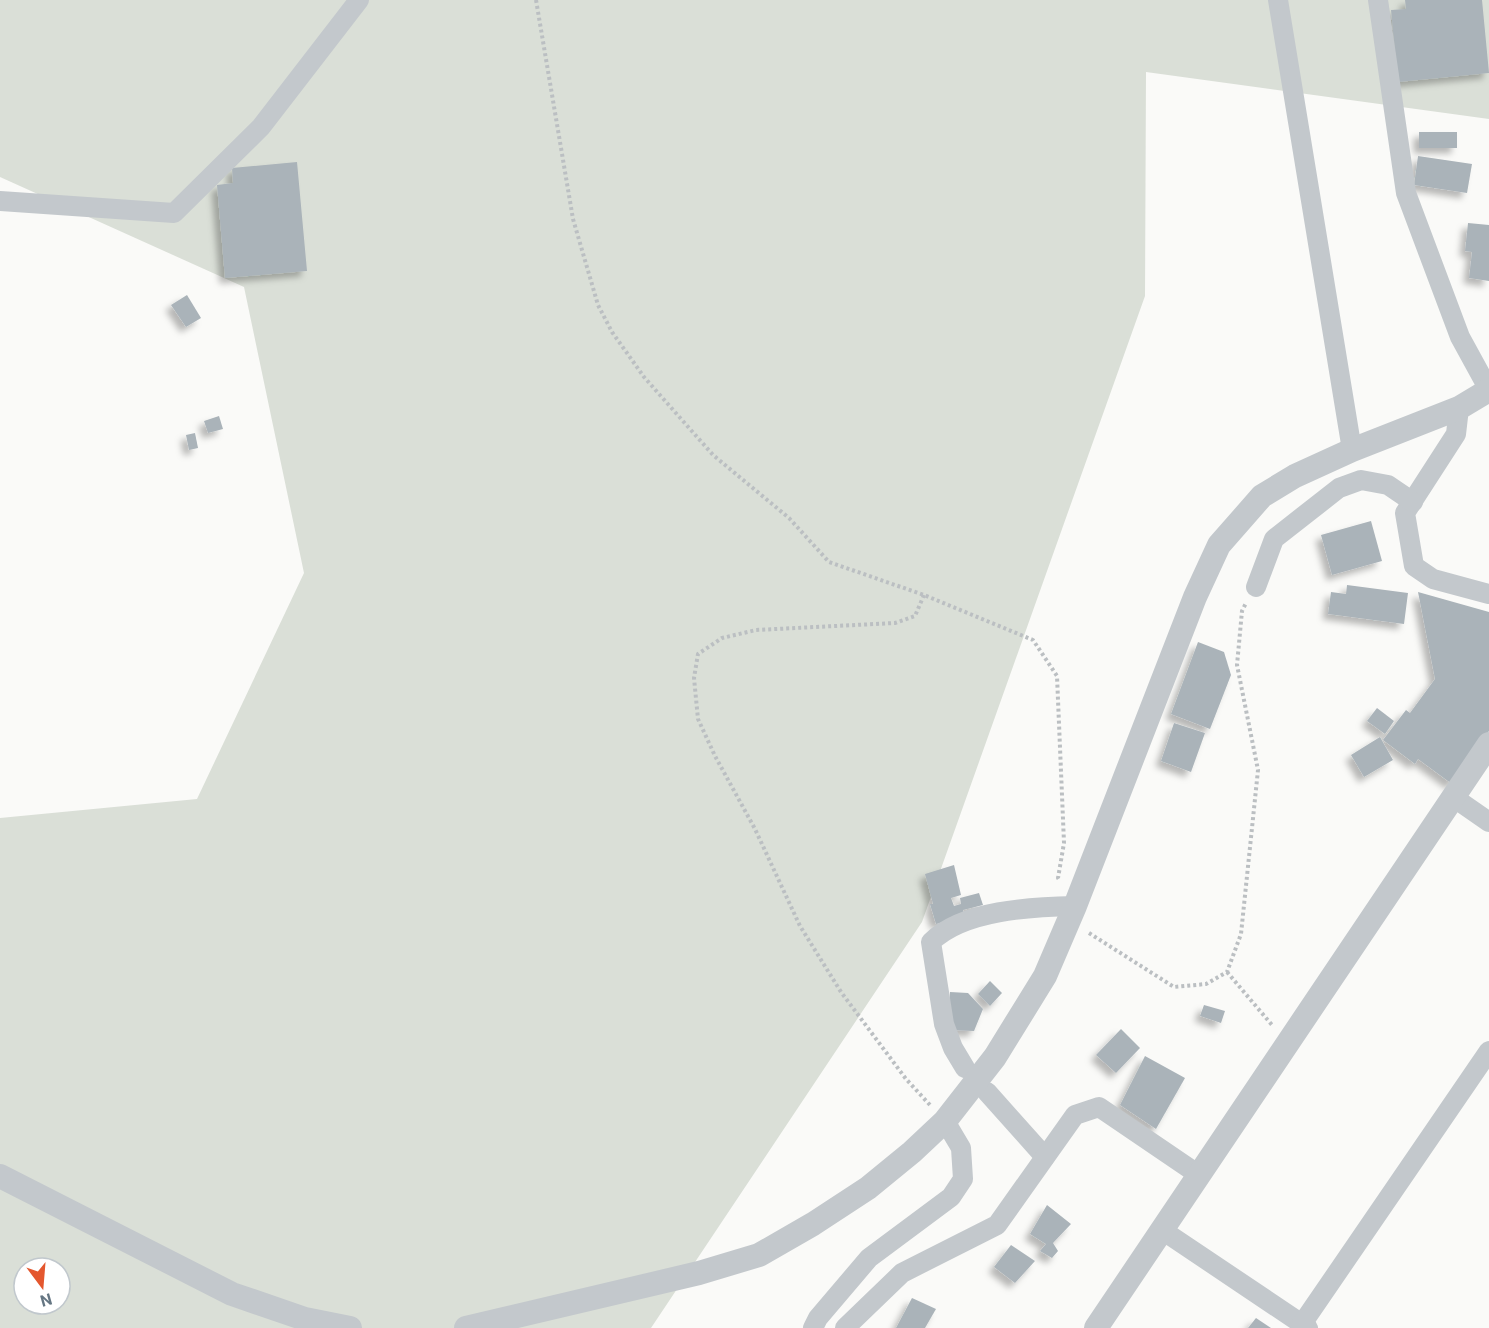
<svg xmlns="http://www.w3.org/2000/svg" width="1489" height="1328" font-family="Roboto,sans-serif">
  <style>
    .green { fill: #dadfd7; fill-rule: evenodd }
    .building { fill: #aab3b9; filter: url(#shadow) }
    .lines { fill: none; stroke-linecap: round; stroke-linejoin: round }
    .path { stroke: #bbbfc2; stroke-width: 4; stroke-dasharray: 3 3; stroke-linecap: butt }
    .minor { stroke: #c3c8cc; stroke-width: 20 }
    .tertiary { stroke: #c3c8cc; stroke-width: 24 }
  </style>
  <defs>
    <filter id="shadow"><feDropShadow dx="-5.5" dy="5.5" stdDeviation="3" flood-color="#0004"/></filter>
  </defs>
  <rect width="100%" height="100%" fill="#fafaf8"/>
  <path class="green" d="M0 0H1489V119L1146 72 1145 296 922 922 651 1328H0V818L197 799 304 573 244 287 0 177ZM24 1268H60V1304H24Z"/>
  <g class="building">
    <polygon points="1405,0 1482,0 1489,73 1398,82 1391,10 1406,9"/>
    <rect x="1419" y="132" width="38" height="16"/>
    <polygon points="1418,156 1472,164 1467,193 1414,185"/>
    <polygon points="297,162 307,271 225,278 217,185 233,183 232,168"/>
    <polygon points="1468,223 1489,225 1489,281 1469,278 1472,252 1465,251"/>
    <polygon points="187,295 201,318 186,327 171,305"/>
    <polygon points="219,416 223,429 208,433 204,421"/>
    <polygon points="195,433 198,448 189,450 186,435"/>
    <polygon points="1371,521 1382,561 1332,575 1321,535"/>
    <polygon points="1347,585 1408,593 1404,624 1328,614 1331,592 1346,594"/>
    <polygon points="1418,592 1489,612 1489,731 1452,784 1418,759 1415,764 1383,740 1406,710 1410,713 1435,679"/>
    <polygon points="1198,642 1224,652 1231,675 1210,729 1171,714"/>
    <polygon points="1377,708 1394,721 1385,734 1367,721"/>
    <polygon points="1174,723 1205,733 1191,772 1161,761"/>
    <polygon points="1380,737 1393,760 1364,777 1351,755"/>
    <polygon points="954,865 961,895 951,898 954,906 961,904 960,898 979,893 983,905 963,910 964,916 936,924 930,904 933,904 925,874"/>
    <polygon points="990,981 1002,993 990,1006 978,994"/>
    <polygon points="950,992 968,993 983,1009 974,1031 948,1030"/>
    <polygon points="1204,1005 1225,1011 1221,1023 1200,1016"/>
    <polygon points="1121,1029 1140,1048 1116,1073 1096,1055"/>
    <polygon points="1145,1056 1185,1078 1156,1129 1120,1105"/>
    <polygon points="1047,1205 1071,1224 1053,1243 1058,1251 1052,1258 1040,1251 1046,1244 1030,1234"/>
    <polygon points="1011,1245 1035,1261 1015,1283 994,1267"/>
    <polygon points="912,1298 936,1309 925,1328 896,1328"/>
    <polygon points="1256,1318 1271,1328 1248,1328"/>
  </g>
  <g class="lines">
    <g class="path">
      <polyline points="536,0 573,219 598,305 612,332 644,377 713,455 789,518 829,562 924,595 1033,640 1057,676 1064,843 1058,878 1060,881"/>
      <polyline points="924,595 915,616 895,623 756,630 722,638 698,654 694,678 698,719 715,756 755,829 800,926 841,992 906,1079 930,1105"/>
      <polyline points="1089,933 1174,987 1206,984 1227,972 1241,934 1258,770 1237,665 1242,611 1246,603"/>
      <polyline points="1227,972 1272,1025"/>
    </g>
    <g class="minor">
      <polyline points="1278,0 1352,450"/>
      <polyline points="1378,0 1406,193 1460,337 1489,390"/>
      <polyline points="0,201 174,213 261,127 359,0"/>
      <polyline points="1459,408 1456,434 1405,513 1414,566 1433,579 1489,594"/>
      <polyline points="1256,587 1274,539 1339,488 1361,480 1388,485 1413,502"/>
      <polyline points="1453,797 1489,822"/>
      <path d="M965 1068 953 1048 944 1024 931 942C963 910 1031 907 1075 906"/>
      <polyline points="987,1092 1045,1157"/>
      <polyline points="1162,1230 1308,1328"/>
      <polyline points="1302,1324 1489,1051"/>
      <polyline points="813,1328 818,1318 869,1258 951,1197 963,1179 961,1148 945,1121"/>
      <polyline points="845,1328 902,1273 997,1225 1075,1115 1099,1107 1199,1175"/>
    </g>
    <g class="tertiary">
      <polyline points="0,1176 232,1294 305,1319 350,1328"/>
      <polyline points="466,1328 699,1273 759,1255 813,1224 868,1188 912,1152 945,1121 995,1057 1045,976 1075,906 1195,597 1219,545 1262,496 1295,476 1352,450 1459,408 1489,390"/>
      <polyline points="1096,1328 1489,744"/>
    </g>
  </g>
  <g transform="translate(42 1286) rotate(164)"><circle r="28" fill="#ffffff" stroke="#c1c8cd" stroke-width="1.5"/>
  <path d="M0-4.5L10 22L0 15L-10 22Z" fill="#e4572e"/>
  <text y="-9" font-size="16" font-weight="bold" text-anchor="middle" fill="#657683">N</text>
  </g>
</svg>
